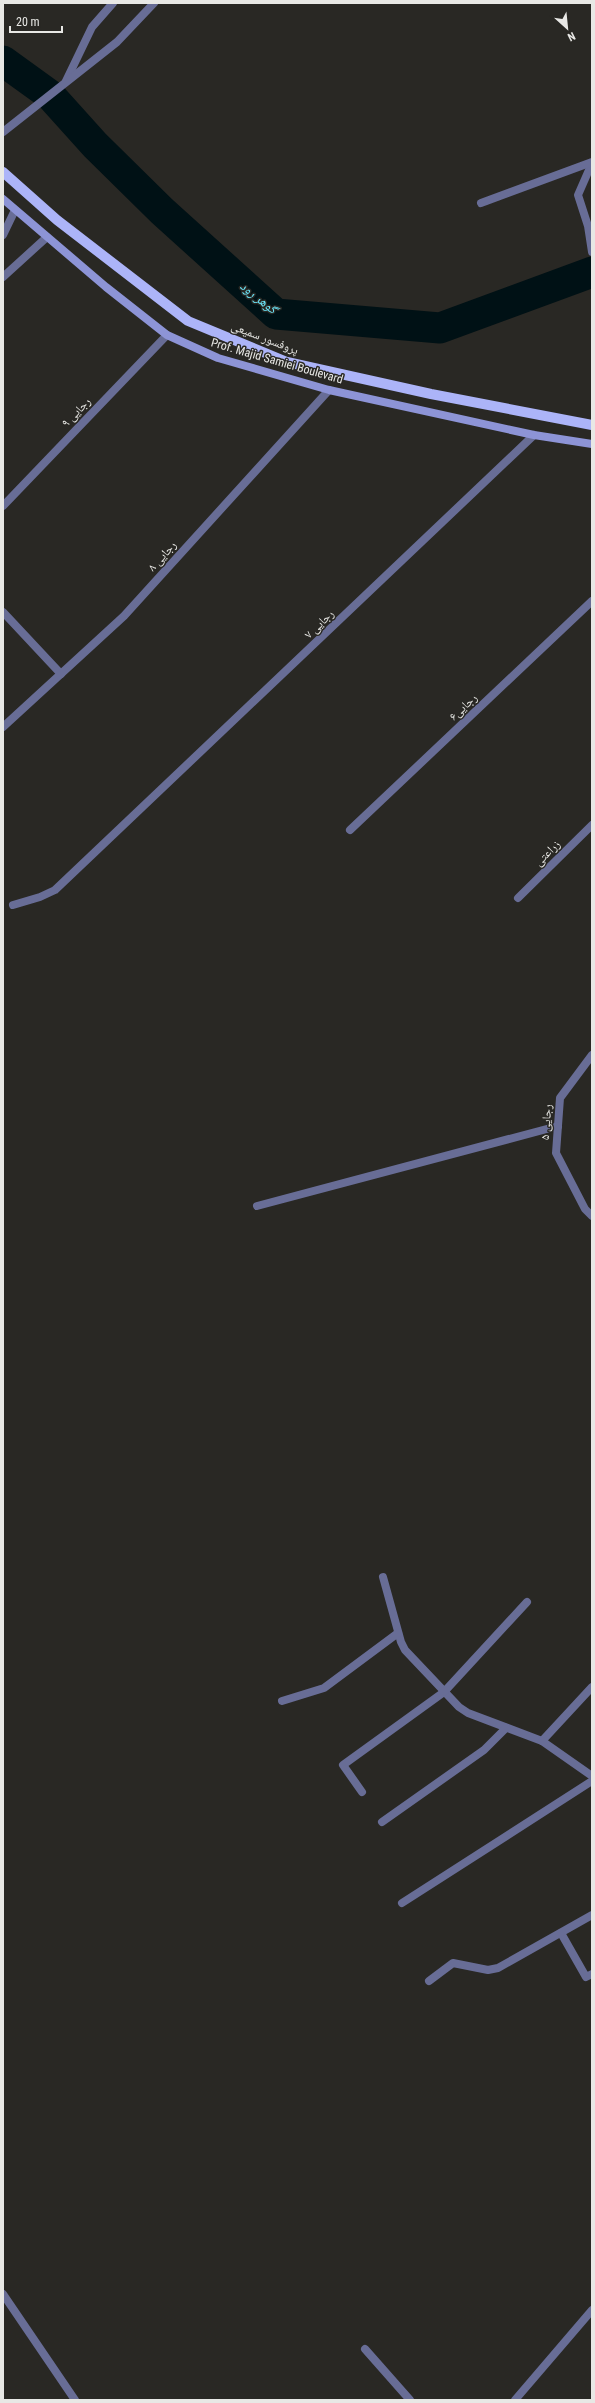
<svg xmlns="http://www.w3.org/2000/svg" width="595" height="2403" font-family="'Roboto Condensed','Noto Naskh Arabic',sans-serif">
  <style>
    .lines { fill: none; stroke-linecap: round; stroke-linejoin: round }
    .river { stroke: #001115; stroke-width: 31 }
    .street { stroke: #686d96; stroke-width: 8 }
    .secondary { stroke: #8d94d6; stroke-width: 8 }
    .primary { stroke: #acb4f8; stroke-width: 10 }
    .labels { text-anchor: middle; stroke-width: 3; stroke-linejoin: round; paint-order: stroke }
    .street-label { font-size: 12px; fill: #e8e8e5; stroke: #292824 }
    .water-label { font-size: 13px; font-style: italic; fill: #6ce9fd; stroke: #292824 }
  </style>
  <rect width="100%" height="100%" fill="#292824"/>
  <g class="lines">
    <polyline class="river" points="3,61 50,95 95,145 162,211 276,314 440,328 592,272"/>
    <g class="street">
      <polyline points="66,81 92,27 113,3"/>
      <polyline points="3,132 117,42 154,3"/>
      <polyline points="592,163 578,195 588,226 592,252"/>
      <polyline points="481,203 592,162"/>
      <polyline points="3,235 15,210"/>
      <polyline points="3,277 47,237"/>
      <polyline points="3,506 167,335"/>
      <polyline points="3,612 61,674"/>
      <polyline points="3,727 124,616 329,390"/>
      <polyline points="350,830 592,601"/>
      <polyline points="518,898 592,825"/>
      <polyline points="13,905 40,897 55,890 534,435"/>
      <polyline points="592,1055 560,1098 556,1153 585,1209 592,1216"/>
      <polyline points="257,1206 558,1126"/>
      <polyline points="383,1577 401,1642 405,1650 459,1707 468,1713 542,1741 592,1687"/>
      <polyline points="282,1701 324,1688 398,1633"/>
      <polyline points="542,1741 592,1776"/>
      <polyline points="362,1792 343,1765 444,1692 527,1602"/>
      <polyline points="382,1822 484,1750 506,1728"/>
      <polyline points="402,1903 592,1781"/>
      <polyline points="561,1933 586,1977 592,1974"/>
      <polyline points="429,1981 453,1963 488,1970 498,1968 592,1915"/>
      <polyline points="3,2294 75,2400"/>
      <polyline points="365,2349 410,2400"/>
      <polyline points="515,2400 592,2310"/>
    </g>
    <polyline class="secondary" points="3,199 106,287 167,335 218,358 329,390 534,435 592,444"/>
    <polyline class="primary" points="3,172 57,220 188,321 287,362 431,394 592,425"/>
  </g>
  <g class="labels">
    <g class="street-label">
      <text transform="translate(265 338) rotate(21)" y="4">پروفسور سمیعی</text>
      <text transform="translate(277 361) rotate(16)" y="4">Prof. Majid Samiei Boulevard</text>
      <text transform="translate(76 412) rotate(-46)" y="4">رجایی ۹</text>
      <text transform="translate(162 556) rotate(-48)" y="4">رجایی ۸</text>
      <text transform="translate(319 624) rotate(-44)" y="4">رجایی ۷</text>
      <text transform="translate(463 707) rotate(-43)" y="4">رجایی۶</text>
      <text transform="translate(547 853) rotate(-45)" y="4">زراعتی</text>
      <text transform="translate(546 1122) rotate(-86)" y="4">رجایی ۵</text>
    </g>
    <g class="water-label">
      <text transform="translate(259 297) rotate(39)" y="5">گوهر رود</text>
    </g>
  </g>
  <rect width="595" height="2403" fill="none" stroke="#e8e8e5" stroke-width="8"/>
  <g transform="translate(567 28) rotate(153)" stroke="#292824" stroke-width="3" paint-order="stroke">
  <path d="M0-3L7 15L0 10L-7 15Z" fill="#e8e8e5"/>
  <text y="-6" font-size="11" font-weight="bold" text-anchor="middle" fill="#e8e8e5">N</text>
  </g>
  <path d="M10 26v6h52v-6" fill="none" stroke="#e8e8e5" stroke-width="2"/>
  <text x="16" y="26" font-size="12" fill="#e8e8e5" stroke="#292824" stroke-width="3" paint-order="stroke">20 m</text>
</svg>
